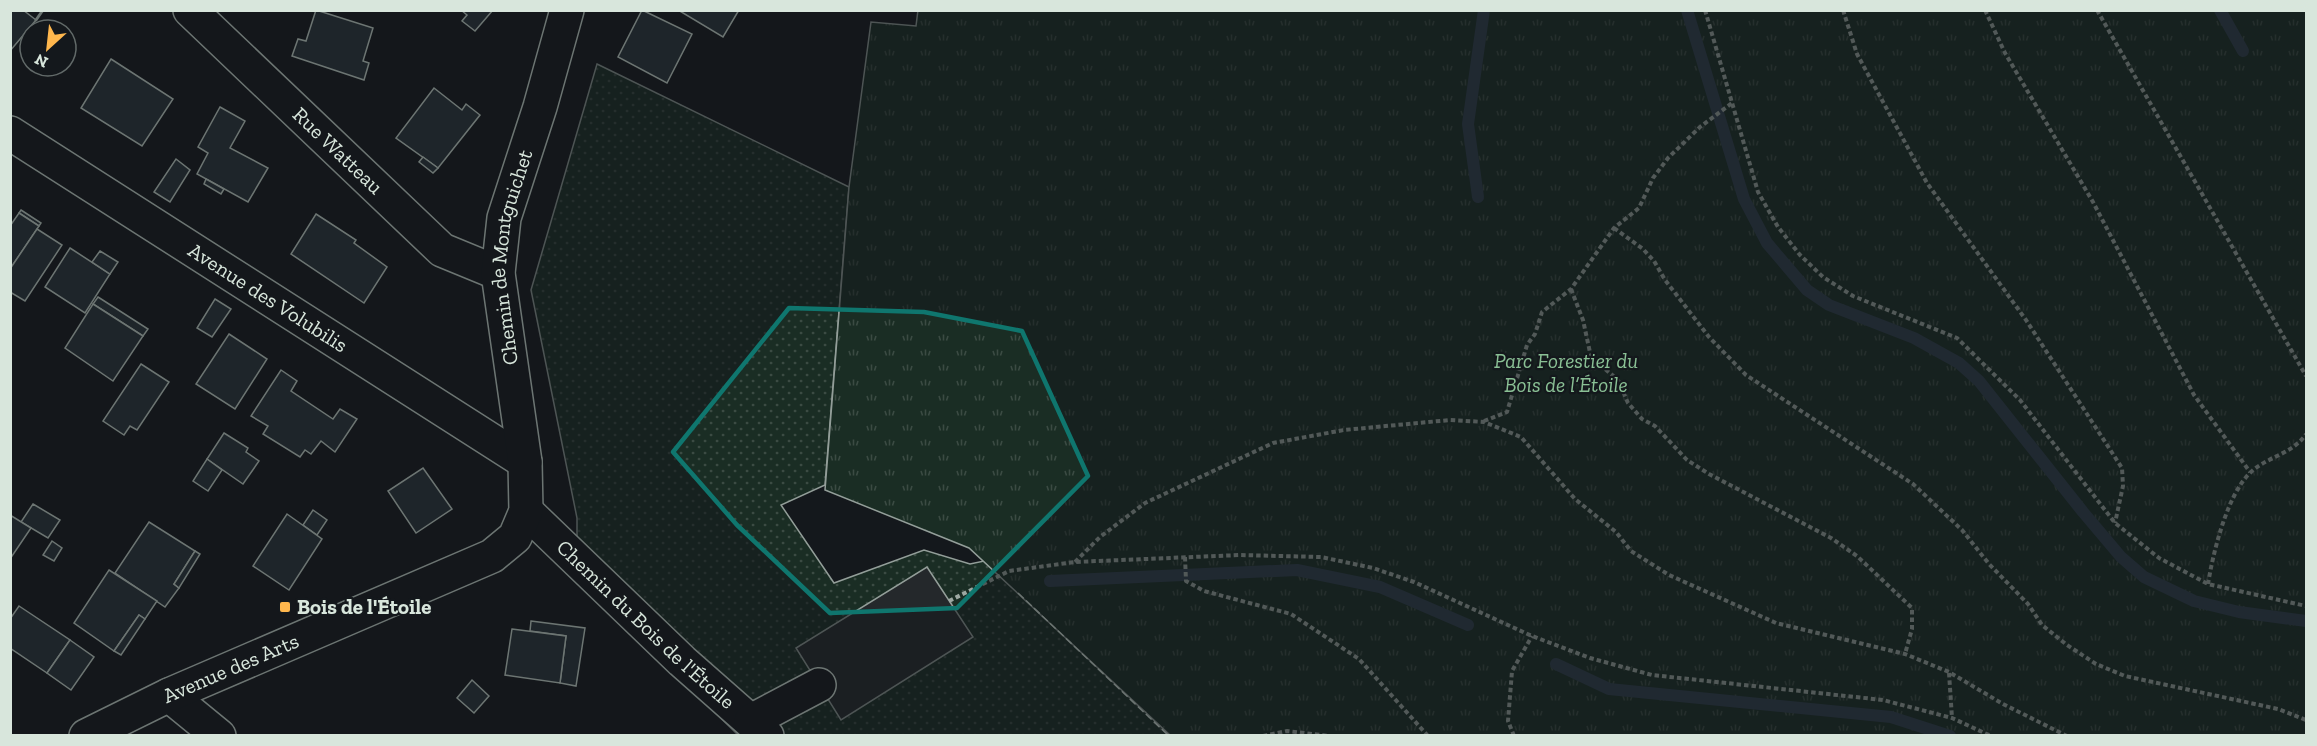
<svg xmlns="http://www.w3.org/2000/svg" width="2317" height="746" font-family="'Zilla Slab',serif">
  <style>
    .grass { fill: url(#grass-dots); stroke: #939e99; stroke-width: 1.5 }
    .park { fill: url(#park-tufts); stroke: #939e99; stroke-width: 1.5 }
    .parking { fill: #24282b; stroke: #939e99; stroke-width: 1.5 }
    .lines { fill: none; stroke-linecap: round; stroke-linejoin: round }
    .stream { stroke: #2f3f4d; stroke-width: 12 }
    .building { fill: #2c363c; stroke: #d8e6dc; stroke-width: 1.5 }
    .minor-casing { stroke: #d8e6dc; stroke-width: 36 }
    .path { stroke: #9da8a2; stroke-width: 4; stroke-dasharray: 4.5 3; stroke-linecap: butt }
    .minor { stroke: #14181c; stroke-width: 33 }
    .fence { stroke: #d8e6dc; stroke-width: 1.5; stroke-dasharray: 8 3; stroke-linecap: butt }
    .wall { stroke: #d8e6dc; stroke-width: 3 }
    .marked { fill: none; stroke: #0f766e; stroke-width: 4.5; stroke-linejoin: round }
    .poi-dot { fill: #ffb74d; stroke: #14181c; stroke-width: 2 }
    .labels { text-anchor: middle; stroke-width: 4.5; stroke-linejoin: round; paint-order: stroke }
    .street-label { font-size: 21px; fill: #d8e6dc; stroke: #14181c }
    .park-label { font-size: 21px; font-style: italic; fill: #8ac095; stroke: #14181c }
    .poi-label { font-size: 21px; font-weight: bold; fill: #d8e6dc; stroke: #14181c; text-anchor: start }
  </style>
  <defs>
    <pattern id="grass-dots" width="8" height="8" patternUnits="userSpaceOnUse" patternTransform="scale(1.5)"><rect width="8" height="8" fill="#1a2d24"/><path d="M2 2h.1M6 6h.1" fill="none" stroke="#3b4b43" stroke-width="1.8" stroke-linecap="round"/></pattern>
    <pattern id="park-tufts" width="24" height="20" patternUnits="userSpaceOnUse" patternTransform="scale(1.5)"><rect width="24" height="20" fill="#1a2d24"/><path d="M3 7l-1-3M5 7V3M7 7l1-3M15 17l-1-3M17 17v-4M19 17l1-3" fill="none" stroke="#3b4b43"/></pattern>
  </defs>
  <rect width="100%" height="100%" fill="#14181c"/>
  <polygon class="grass" points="597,64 849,187 825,485 781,505 834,583 924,550 970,564 984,561 1170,735 738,735 577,577 577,518 531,290"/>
  <polygon class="park" points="918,10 2306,11 2306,735 1170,735 969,548 825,490 849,187 871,22 916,26"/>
  <polygon class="parking" points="927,567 973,637 841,720 796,648"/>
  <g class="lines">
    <g class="stream">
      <polyline points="1687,10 1744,199 1767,243 1807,290 1829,305 1914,338 1959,363 1979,381 2083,512 2121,557 2144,577 2194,601 2239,612 2306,621"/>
      <polyline points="2220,10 2243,51"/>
      <polyline points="1478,197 1468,124 1484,10"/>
      <polyline points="1050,581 1297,570 1380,587 1468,625"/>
      <polyline points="1556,664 1609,689 1891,717 1950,736"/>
    </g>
  </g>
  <g class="building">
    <polygon points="10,10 23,10 36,20 10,51"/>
    <polygon points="316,10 373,28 363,61 369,63 364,80 292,56 298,39 306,41"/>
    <polygon points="461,10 493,10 475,31 462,21 467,15"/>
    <polygon points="642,10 692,34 667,83 618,57"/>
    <polygon points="678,10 739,10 723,37"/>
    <polygon points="111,59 173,99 142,146 81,108"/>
    <polygon points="434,88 462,110 466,104 480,115 438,168 396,138"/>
    <polygon points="220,107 245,121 230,148 268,168 248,202 197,174 208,153 198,147"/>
    <polygon points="423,157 438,168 433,173 419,162"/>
    <polygon points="176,159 190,170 170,202 154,192"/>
    <polygon points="206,179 224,189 221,194 204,184"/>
    <polygon points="21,210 41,223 39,226 19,213"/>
    <polygon points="19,213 39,226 10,269 10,226"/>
    <polygon points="316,214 356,240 354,243 387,267 364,303 291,254"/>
    <polygon points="37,229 62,245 25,301 10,292 10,269"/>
    <polygon points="70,248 110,274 85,313 45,287"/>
    <polygon points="100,251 118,262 110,274 92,262"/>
    <polygon points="98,297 148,329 143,336 93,304"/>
    <polygon points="215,299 231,309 212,337 197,328"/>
    <polygon points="93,304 143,336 113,381 65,348"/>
    <polygon points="229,334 267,359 235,409 196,384"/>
    <polygon points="141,364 169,382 137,430 130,426 124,435 103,421"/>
    <polygon points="281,370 297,381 291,391 333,419 340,409 357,419 335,452 321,441 311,454 305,450 300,457 263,434 268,426 251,416"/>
    <polygon points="224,433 248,448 246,452 259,461 243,484 207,459"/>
    <polygon points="207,459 222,470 208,491 193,481"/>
    <polygon points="423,468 452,509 416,533 388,491"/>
    <polygon points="33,504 60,520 48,538 21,522"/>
    <polygon points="313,510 327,520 317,535 303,525"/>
    <polygon points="287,514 322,539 289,590 253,566"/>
    <polygon points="10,515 31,528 10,559"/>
    <polygon points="149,522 195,551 174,584 179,588 165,607 115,573"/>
    <polygon points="52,541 62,548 54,561 43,555"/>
    <polygon points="195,551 200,554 179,588 174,584"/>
    <polygon points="109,570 157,601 145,619 139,615 114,651 74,623"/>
    <polygon points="19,606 70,640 47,673 10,648 10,619"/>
    <polygon points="139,615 145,619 121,655 114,651"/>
    <polygon points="531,621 585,628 576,686 560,683 566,636 530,631"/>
    <polygon points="512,629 566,636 560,683 505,675"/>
    <polygon points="70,640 94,657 71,690 47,673"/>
    <polygon points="472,680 489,696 474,713 457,698"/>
  </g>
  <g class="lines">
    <defs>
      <g id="minor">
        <path id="s1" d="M190 10 442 250 498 273"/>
        <path id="s2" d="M10 133 525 462"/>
        <path id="s3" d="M526 511 682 661 767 736"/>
        <polyline points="169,695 219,736"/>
        <polyline points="751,721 819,685"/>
        <path id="s4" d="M86 736 169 695 492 556 515 537 526 511 525 462 498 273 504 218 540 107 567 10"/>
      </g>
    </defs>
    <use href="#minor" class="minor-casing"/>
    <g class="path">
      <polyline points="1705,10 1758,192 1778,227 1800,255 1823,277 1853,296 1957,338 2020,400 2115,523 2159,558 2208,584 2306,606"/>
      <polyline points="1843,10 1857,54 1927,183 2026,320 2122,468 2123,486 2115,523"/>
      <polyline points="1985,10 2005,53 2093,202 2194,395 2250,472"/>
      <polyline points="2097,10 2306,376"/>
      <polyline points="1614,228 1643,249 1654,261 1665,280 1709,337 1746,375 1913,484 1962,530 1989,564 2028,604 2042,625 2067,645 2096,664 2125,676 2278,709 2306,720"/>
      <polyline points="1571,289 1583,320 1591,357 1618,380 1628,403 1642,419 1655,426 1687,460 1709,474 1831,538 1857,556 1912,608 1912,629 1905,654"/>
      <polyline points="1484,421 1507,412 1527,345 1535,334 1542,312 1571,289 1614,228 1639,208 1653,178 1668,158 1700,127 1732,103"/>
      <polyline points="1185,557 1186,581 1204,591 1291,614 1359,659 1428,736"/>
      <polyline points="1075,562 1100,537 1145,503 1273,443 1344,430 1450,420 1484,422 1521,437 1575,499 1616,532 1631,551 1669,575 1776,623 1905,654 1949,672 2003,704 2067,736"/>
      <path d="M2208 584C2213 553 2227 495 2250 473 2266 457 2293 454 2306 434"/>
      <polyline points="949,601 1009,571 1075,562 1240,555 1321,557 1373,568 1414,582 1532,636 1590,658 1652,675 1883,700 1952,718 1991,736"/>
      <polyline points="1949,673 1952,718"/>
      <polyline points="1263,736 1287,731 1330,736"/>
      <polyline points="1514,736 1508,721 1512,671 1532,636"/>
    </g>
    <use href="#minor" class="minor"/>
    <polyline class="fence" points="1018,593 1169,736"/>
    <polyline class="wall" points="36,20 43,10"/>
  </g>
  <path d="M0 0H2317V746H0ZM789 308 924 312 1022 331 1088 476 957 608 830 613 737 525 673 452Z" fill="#14181c" fill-opacity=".55" fill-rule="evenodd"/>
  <path class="marked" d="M789 308 924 312 1022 331 1088 476 957 608 830 613 737 525 673 452Z"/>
  <rect class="poi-dot" x="279" y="601" width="12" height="12" rx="3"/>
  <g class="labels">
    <g class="street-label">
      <text dy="7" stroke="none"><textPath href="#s1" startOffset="204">Rue Watteau</textPath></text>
      <text dy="7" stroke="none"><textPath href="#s4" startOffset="759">Chemin de Montguichet</textPath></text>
      <text dy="7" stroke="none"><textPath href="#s2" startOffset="306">Avenue des Volubilis</textPath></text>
      <text dy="7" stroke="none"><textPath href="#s3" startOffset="165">Chemin du Bois de l'Étoile</textPath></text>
      <text dy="7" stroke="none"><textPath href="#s4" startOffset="160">Avenue des Arts</textPath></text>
    </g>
    <g class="park-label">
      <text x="1566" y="368">Parc Forestier du<tspan x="1566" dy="24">Bois de l’Étoile</tspan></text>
    </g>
    <g class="poi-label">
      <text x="297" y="614">Bois de l'Étoile</text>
    </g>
  </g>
  <rect width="2317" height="746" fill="none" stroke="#d8e6dc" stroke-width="24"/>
  <g transform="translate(48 48) rotate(207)"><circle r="28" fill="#14181c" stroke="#626a69" stroke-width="1.5"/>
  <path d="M0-4.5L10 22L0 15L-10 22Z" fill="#ffb74d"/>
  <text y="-9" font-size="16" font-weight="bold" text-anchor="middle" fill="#d8e6dc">N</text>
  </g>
</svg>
